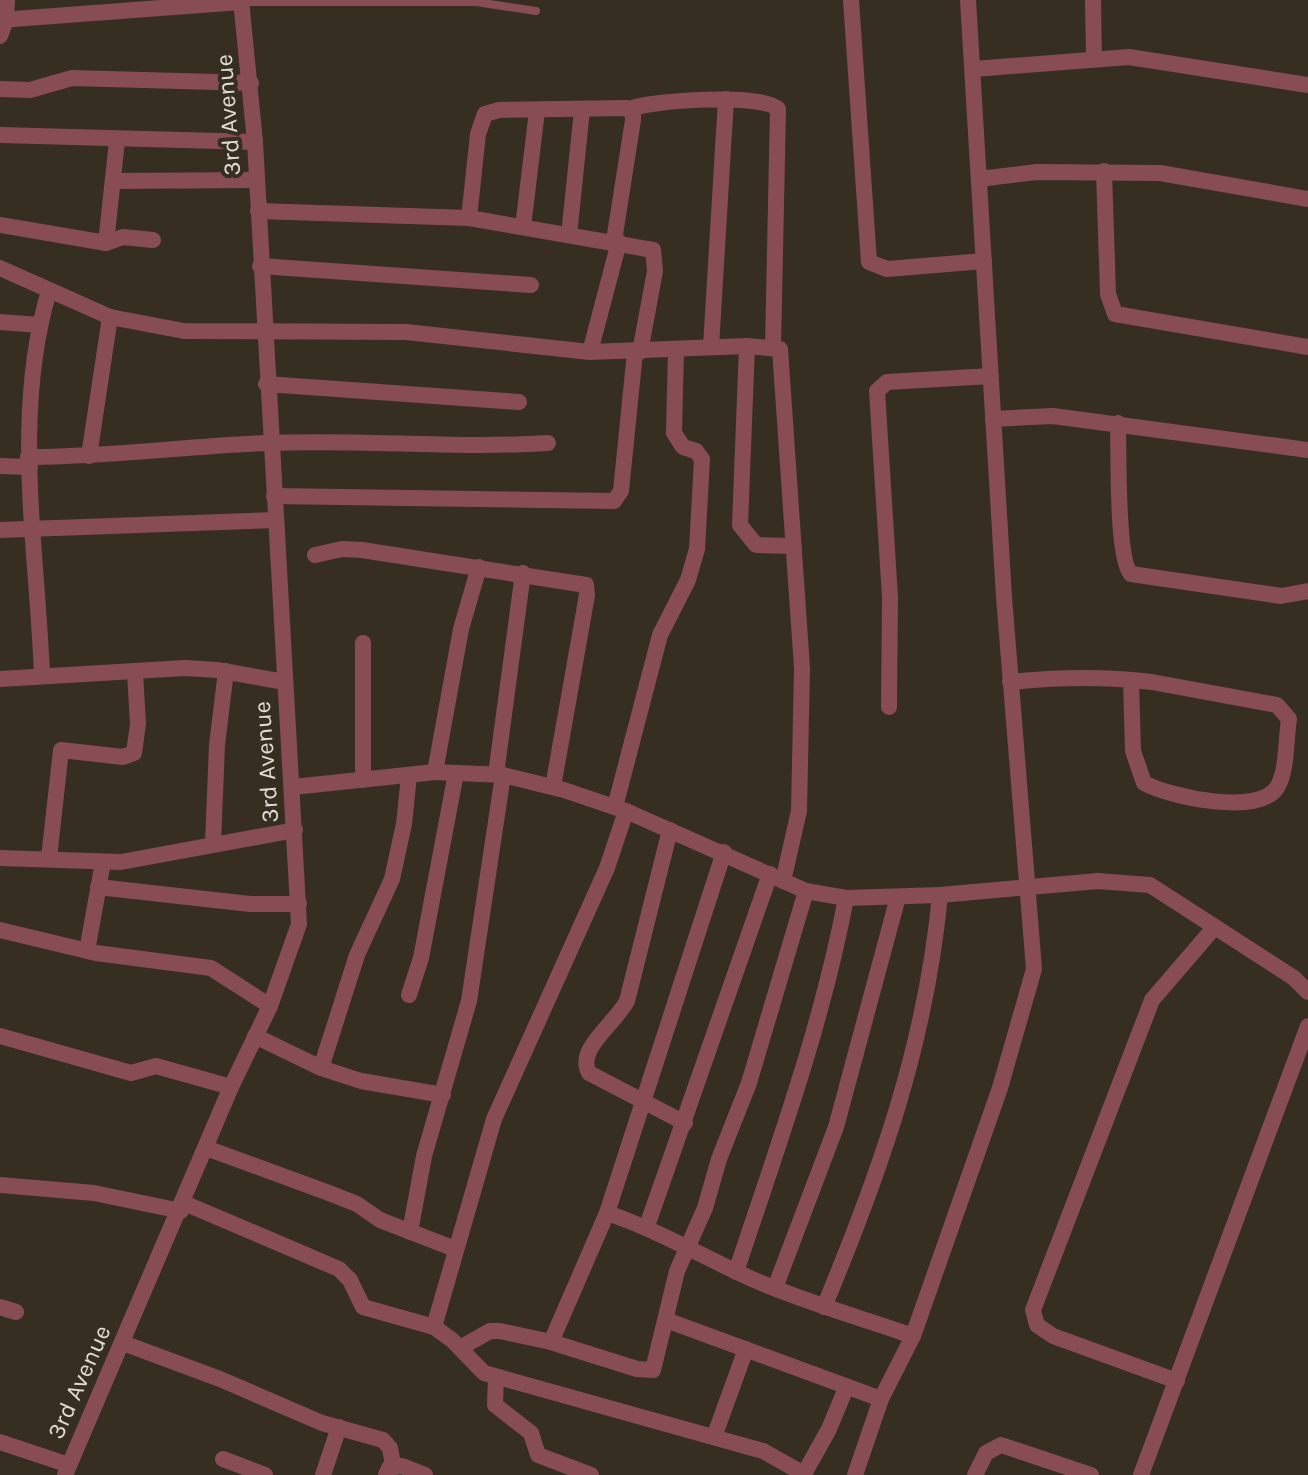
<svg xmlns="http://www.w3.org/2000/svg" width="1308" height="1475" font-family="Karla,sans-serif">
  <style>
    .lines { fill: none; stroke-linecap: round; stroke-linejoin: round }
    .lane { stroke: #884c55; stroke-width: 8 }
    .street { stroke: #884c55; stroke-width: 16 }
    .labels { text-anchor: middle; stroke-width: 8; stroke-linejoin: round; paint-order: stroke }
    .street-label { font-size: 24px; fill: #e1dcd3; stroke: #362e21 }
  </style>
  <rect width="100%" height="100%" fill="#362e21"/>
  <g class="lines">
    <polyline class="lane" points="242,2 476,2 536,11"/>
    <g class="street">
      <polyline points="851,0 869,262 887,269 984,261"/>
      <polyline points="1093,0 1094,58"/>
      <polyline points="0,20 241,2"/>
      <polyline points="0,36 6,20 7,0"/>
      <polyline points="974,69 1129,57 1308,85"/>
      <polyline points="0,89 30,90 72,78 251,83"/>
      <path d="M630 109C650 100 763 93 778 109L773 347"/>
      <polyline points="0,135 255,142"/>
      <polyline points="1104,171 1108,294 1115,314 1308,347"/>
      <polyline points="979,179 1037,172 1160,173 1308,199"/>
      <polyline points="113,181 257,180"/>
      <polyline points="258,211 469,218 653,250 655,271 640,352"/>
      <polyline points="469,218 478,134 485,114 499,110 626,108 633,113 633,120 614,241"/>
      <polyline points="0,225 106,243 123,237 153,240"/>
      <polyline points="523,227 537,111"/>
      <polyline points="569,235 582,110"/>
      <polyline points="106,243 117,141"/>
      <polyline points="260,266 531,285"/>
      <polyline points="0,268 110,317 184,331 406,332 590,352 747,346 780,349 802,668 799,811 783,881"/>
      <polyline points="0,322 39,325"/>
      <polyline points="747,346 740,525 756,545 793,546"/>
      <polyline points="711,347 726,99"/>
      <polyline points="590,352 619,242"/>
      <polyline points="266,384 519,402"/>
      <polyline points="993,419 1053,416 1308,450"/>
      <path d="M1118 423C1119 450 1116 559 1131 574L1281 596 1308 591"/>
      <polyline points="89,456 110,317"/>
      <path d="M28 457C109 457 187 446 267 443 361 439 454 449 548 443"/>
      <polyline points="0,466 30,467"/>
      <polyline points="274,496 614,501 621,491 635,352"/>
      <polyline points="0,530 275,520"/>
      <polyline points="315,555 342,549 362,550 586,585 587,595 553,787"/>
      <polyline points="363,643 363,780"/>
      <path d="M42 675C37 547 12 415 49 291"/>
      <polyline points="0,679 185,668 217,670 285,682"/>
      <path d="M1010 682C1058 677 1103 676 1152 682L1277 705 1289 719C1286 738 1287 770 1278 786 1261 817 1170 797 1144 783L1133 751 1131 680"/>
      <polyline points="889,707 890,597 877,391 887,382 991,376"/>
      <polyline points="435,772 461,629 479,567"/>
      <polyline points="496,774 523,573"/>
      <polyline points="293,787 435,772 503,775 564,790 626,811 806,891 846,898 940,895 1098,881 1150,885 1294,978 1308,992"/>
      <polyline points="615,807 660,635 688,580 697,549 702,459 696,451 683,447 674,433 676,349"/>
      <path d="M670 830 627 1001C614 1025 576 1049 589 1073L685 1123"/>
      <polyline points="213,843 217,745 226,671"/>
      <polyline points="0,858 121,862 295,830"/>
      <polyline points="49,858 61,750 123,757 134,753 138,724 135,673"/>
      <polyline points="98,887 250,904 299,904"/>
      <polyline points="0,930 96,953 211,968 270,1006"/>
      <polyline points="87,951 103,862"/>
      <polyline points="409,995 421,958 456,773"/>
      <polyline points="0,1036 131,1073 156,1066 231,1087"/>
      <polyline points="255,1036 321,1068 361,1081 443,1095"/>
      <polyline points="321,1068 357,955 392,879 404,824 409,776"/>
      <polyline points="206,1148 329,1193 357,1204 380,1220 455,1249"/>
      <polyline points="0,1185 94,1193 181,1211"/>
      <polyline points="184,1203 339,1269 350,1280 363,1307 434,1327 452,1340 484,1373 763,1451 804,1474 829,1429 846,1388"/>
      <path d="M607 1213C658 1230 703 1257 752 1279 804 1302 859 1317 913 1336"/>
      <polyline points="647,1226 770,874"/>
      <polyline points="410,1232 424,1156 469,1001 503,775"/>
      <path d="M736 1272C777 1148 822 1026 846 898"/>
      <polyline points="775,1288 836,1127 898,897"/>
      <polyline points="0,1307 16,1312"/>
      <path d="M824 1307C881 1170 926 1043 940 895"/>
      <polyline points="666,1320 881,1399"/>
      <polyline points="434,1327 494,1119 607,868 626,811"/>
      <polyline points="551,1342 607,1213 724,852"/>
      <polyline points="123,1343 220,1379 322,1423 383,1440 390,1448 393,1465"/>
      <polyline points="460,1348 490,1331 500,1331 551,1342 637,1369 653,1370 677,1271 705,1208 719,1159 749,1083 806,891"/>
      <polyline points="496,1377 495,1405 531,1433 538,1455 591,1475"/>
      <polyline points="1177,1381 1053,1336 1037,1325 1033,1310 1152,1000 1213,929"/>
      <polyline points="714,1437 746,1349"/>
      <polyline points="0,1442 69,1465"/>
      <polyline points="223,1459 265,1475"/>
      <polyline points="65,1475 231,1087 270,1006 299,924 255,142 241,0"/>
      <polyline points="323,1475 339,1427"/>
      <polyline points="386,1475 389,1468 402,1466 425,1475"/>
      <polyline points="855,1475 881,1399 913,1336 1000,1088 1034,969 1004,597 968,0"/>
      <polyline points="975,1475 986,1453 1001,1445 1091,1475"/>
      <polyline points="1141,1475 1308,1026"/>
    </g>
  </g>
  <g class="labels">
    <g class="street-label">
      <text transform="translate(228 115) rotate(-94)" y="8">3rd Avenue</text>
      <text transform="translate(266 762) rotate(-94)" y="8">3rd Avenue</text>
      <text transform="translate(79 1382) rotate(-66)" y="8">3rd Avenue</text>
    </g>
  </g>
</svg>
